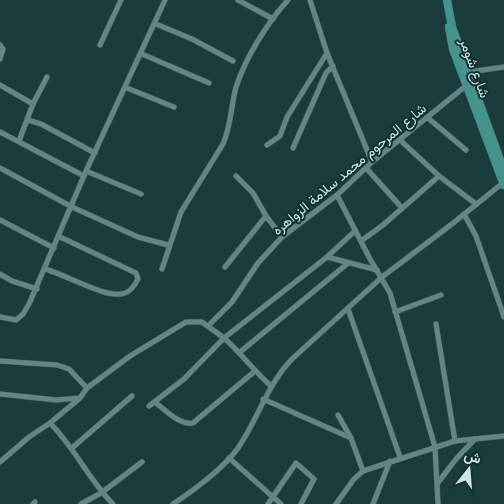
<svg xmlns="http://www.w3.org/2000/svg" width="504" height="504" font-family="'DM Sans',Vazirmatn,sans-serif">
  <style>
    .lines { fill: none; stroke-linecap: round; stroke-linejoin: round }
    .street-casing { stroke: #3b5859; stroke-width: 6 }
    .secondary-casing { stroke: #3b5859; stroke-width: 9 }
    .street { stroke: #638585; stroke-width: 5 }
    .secondary { stroke: #46938c; stroke-width: 8 }
    .labels { text-anchor: middle; stroke-width: 4; stroke-linejoin: round; paint-order: stroke }
    .street-label { font-size: 14px; fill: #d0e2e2; stroke: #113233 }
  </style>
  <rect width="100%" height="100%" fill="#1b3c3d"/>
  <g class="lines">
    <defs>
      <g id="street">
        <polyline points="238,0 273,19"/>
        <polyline points="310,0 327,53 372,162"/>
        <polyline points="156,24 192,39 233,61"/>
        <polyline points="0,45 3,49 0,59"/>
        <polyline points="100,45 121,0"/>
        <polyline points="142,54 209,83"/>
        <polyline points="469,72 504,67"/>
        <polyline points="0,85 33,104"/>
        <polyline points="127,88 174,107"/>
        <polyline points="428,118 466,150"/>
        <polyline points="28,120 41,124 95,153"/>
        <polyline points="0,132 84,176"/>
        <polyline points="19,141 33,104 47,77"/>
        <polyline points="267,145 280,136 287,117 327,53"/>
        <polyline points="293,148 326,73 333,66"/>
        <polyline points="0,168 72,207 138,237 168,245"/>
        <polyline points="367,169 402,208"/>
        <polyline points="86,171 141,194"/>
        <polyline points="236,176 253,193 266,216 282,237"/>
        <polyline points="439,176 476,204"/>
        <polyline points="337,195 370,259 390,293 435,447 438,504"/>
        <polyline points="464,214 476,236 504,317"/>
        <polyline points="0,220 54,248"/>
        <polyline points="361,241 383,225 439,176 400,140"/>
        <polyline points="327,257 355,231"/>
        <polyline points="225,267 266,216"/>
        <path d="M45 269C65 274 107 300 125 293 131 291 135 285 138 279L136 273 60 237"/>
        <path d="M162 269 181 212 223 144C231 126 231 106 236 87 246 57 267 23 288 0"/>
        <polyline points="0,274 12,281 37,289"/>
        <polyline points="348,309 400,457"/>
        <polyline points="395,312 441,295"/>
        <polyline points="0,317 16,320 23,314 29,304 86,171 165,0"/>
        <polyline points="436,324 455,441"/>
        <polyline points="209,325 232,302 258,263 282,237 337,195 372,162 467,85"/>
        <polyline points="240,352 347,264"/>
        <polyline points="0,361 57,365 69,369 87,388"/>
        <polyline points="0,394 56,400 79,398"/>
        <polyline points="263,399 351,438"/>
        <path d="M156 403C166 411 180 425 193 423L255 371"/>
        <path d="M149 406 184 379 224 338C241 353 254 371 271 386"/>
        <polyline points="338,415 351,438 363,471"/>
        <polyline points="50,423 80,398 87,388 130,356 186,322 202,322 224,338 327,257 377,270"/>
        <polyline points="72,448 132,396"/>
        <polyline points="229,458 281,504"/>
        <path d="M0 462 29 437 50 423C75 448 89 480 113 504"/>
        <polyline points="437,484 456,459 475,439"/>
        <polyline points="33,504 35,502"/>
        <polyline points="81,504 101,493 142,462"/>
        <path d="M173 504C193 491 224 468 238 448 258 419 267 385 292 359L382 277 452 224 504 182"/>
        <polyline points="268,504 296,463 314,479 301,504"/>
        <polyline points="336,504 354,479 363,471 455,441 504,436"/>
        <polyline points="373,504 390,461"/>
      </g>
      <g id="secondary">
        <polyline points="447,0 452,27 504,171"/>
        <polyline points="449,27 453,49 504,185"/>
      </g>
    </defs>
    <use href="#street" class="street-casing"/>
    <use href="#secondary" class="secondary-casing"/>
    <use href="#street" class="street"/>
    <use href="#secondary" class="secondary"/>
  </g>
  <g class="labels">
    <g class="street-label">
      <text transform="translate(475 68) rotate(70)" y="5">شارع شومر</text>
      <text transform="translate(349 169) rotate(-40)" y="5">شارع المرحوم محمد سلامة الزواهره</text>
    </g>
  </g>
  <g transform="translate(469 469) rotate(17)" stroke="#113233" stroke-width="4" paint-order="stroke">
  <path d="M0-4L9 19L0 12L-9 19Z" fill="#d0e2e2"/>
  <text y="-8" font-size="14" font-weight="bold" text-anchor="middle" fill="#d0e2e2">ش</text>
  </g>
</svg>
